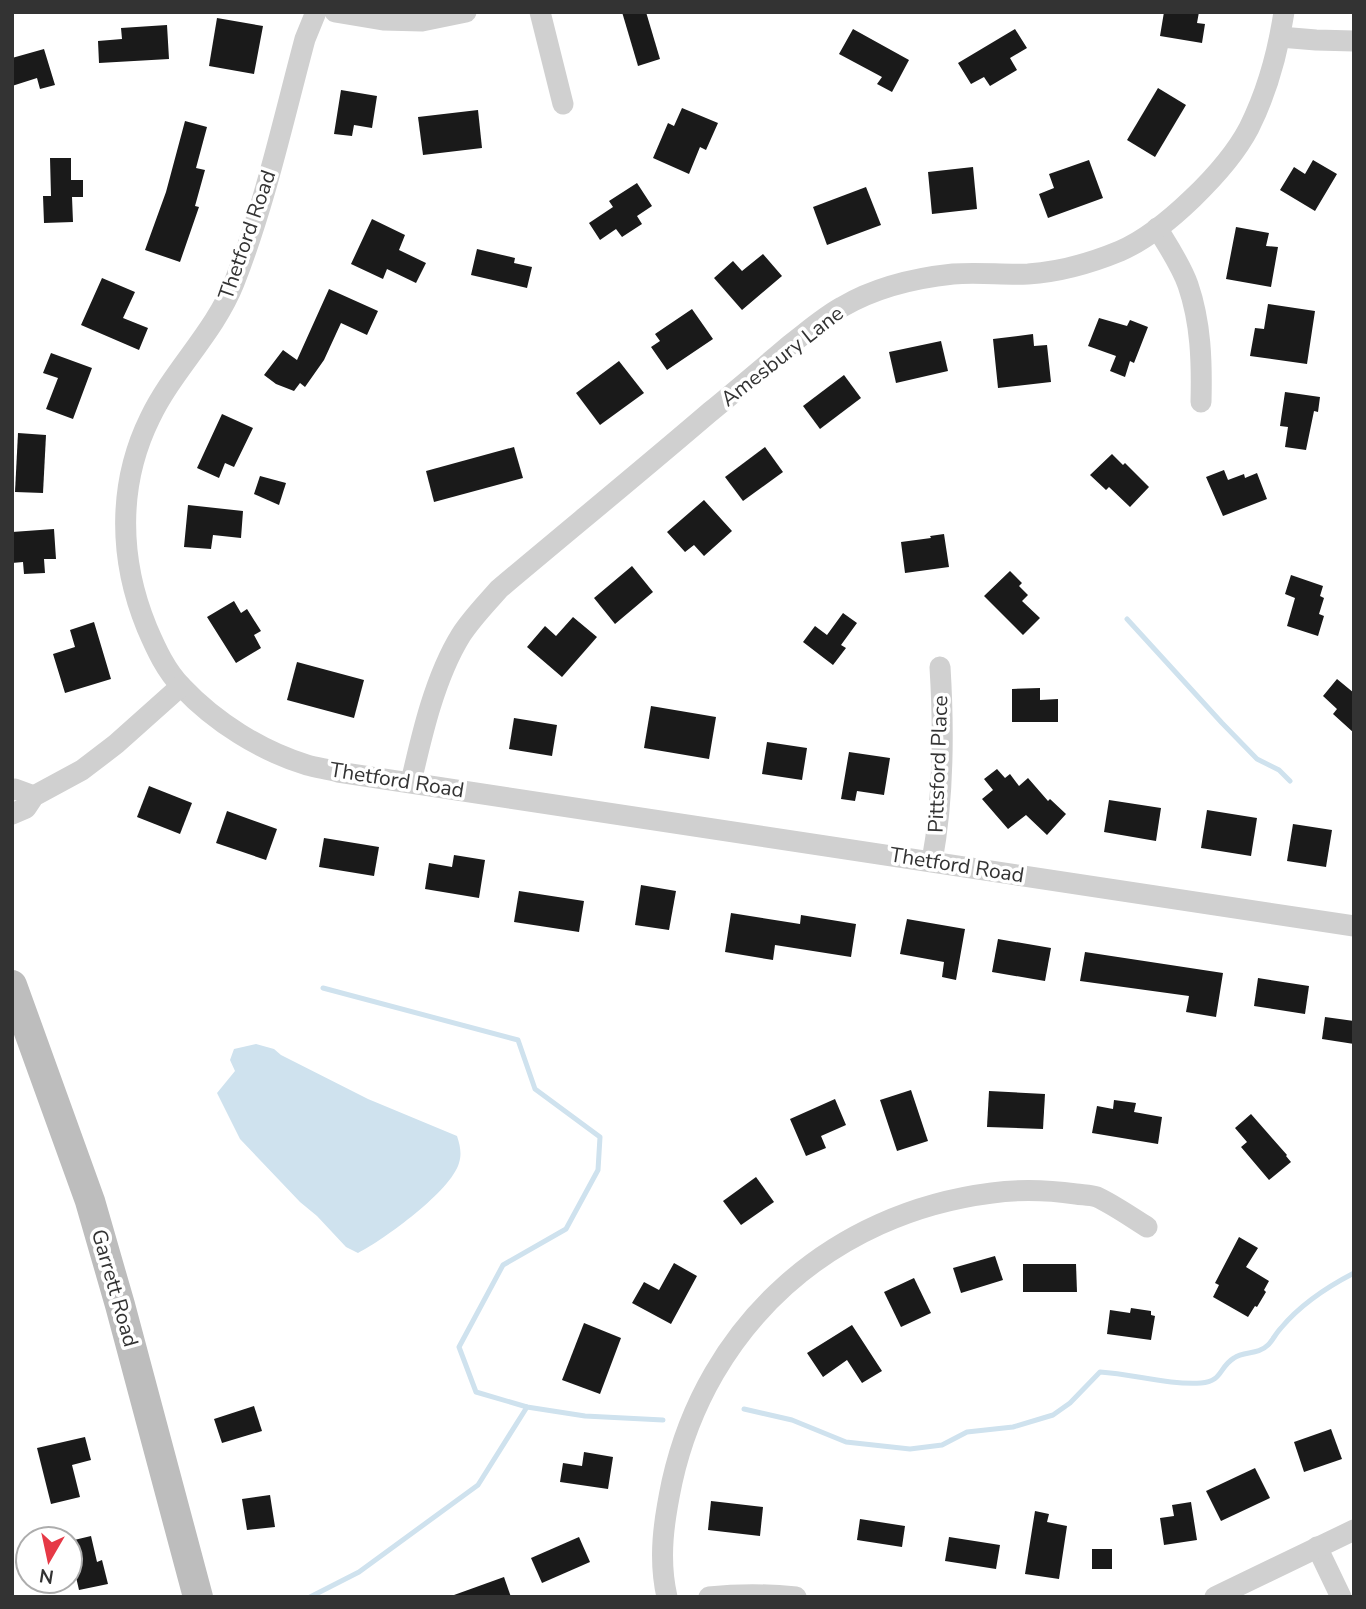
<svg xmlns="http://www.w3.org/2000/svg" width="1366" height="1609" font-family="'Nunito Sans',sans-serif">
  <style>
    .water { fill: #cfe2ee }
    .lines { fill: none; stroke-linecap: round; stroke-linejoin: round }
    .stream { stroke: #cfe2ee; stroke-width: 5 }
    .building { fill: #1a1a1a }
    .street { stroke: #d0d0d0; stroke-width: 21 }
    .secondary { stroke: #bdbdbd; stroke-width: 30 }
    .labels { text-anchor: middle; stroke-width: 7; stroke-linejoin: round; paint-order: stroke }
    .street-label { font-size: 21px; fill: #333; stroke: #fff }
  </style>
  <rect width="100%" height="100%" fill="#fff"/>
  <path class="water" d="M256 1044 274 1049 281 1055 368 1099 457 1136C460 1145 462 1154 459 1163 451 1191 385 1239 358 1253L346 1247 317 1216 300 1202 240 1139 217 1093 235 1071 230 1060 234 1049Z"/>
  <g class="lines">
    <g class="stream">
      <polyline points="1127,619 1222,723 1257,759 1279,770 1290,781"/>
      <polyline points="323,988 518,1040 535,1089 600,1137 598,1170 566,1229 503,1265 459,1347 476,1392 527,1407 585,1416 663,1420"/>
      <path d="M744 1409 792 1420 846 1442 910 1449 942 1445 967 1432 1013 1427 1053 1415 1070 1403 1100 1372C1134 1374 1167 1385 1201 1383 1222 1382 1219 1367 1234 1358 1244 1351 1258 1355 1268 1345 1273 1340 1276 1333 1281 1328 1300 1305 1327 1287 1354 1273"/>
      <polyline points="310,1597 359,1572 478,1485 527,1407"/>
    </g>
  </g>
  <g class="building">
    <polygon points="622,12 646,12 660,59 638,66"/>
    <polygon points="1164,12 1199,12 1197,23 1205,24 1202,43 1160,36"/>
    <polygon points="217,18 263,26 254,74 209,66"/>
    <polygon points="167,25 169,59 99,63 98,41 122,39 121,28"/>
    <polygon points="853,29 909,60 892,92 877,84 882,77 839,54"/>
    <polygon points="1015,29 1027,48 1010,58 1017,70 990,86 984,77 971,84 958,63"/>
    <polygon points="44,49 55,85 40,89 37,78 12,86 12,58"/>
    <polygon points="1158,88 1186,105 1155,157 1127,140"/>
    <polygon points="341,90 377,96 372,128 354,125 352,136 334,134"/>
    <polygon points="682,108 718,123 706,150 700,147 689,174 653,158 668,123 674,126"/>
    <polygon points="478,110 482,148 423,155 418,117"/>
    <polygon points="185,121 207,127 196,168 205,170 195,206 199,207 180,262 145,250 166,192"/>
    <polygon points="50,158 71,158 71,180 83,180 83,197 72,197 73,222 44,223 43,196 51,196"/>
    <polygon points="1089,160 1103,198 1048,218 1039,194 1054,188 1049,174"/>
    <polygon points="1313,160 1337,174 1315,211 1280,190 1294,167 1305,174"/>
    <polygon points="973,167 977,209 932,214 928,172"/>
    <polygon points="637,183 652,206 637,216 642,224 622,237 616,229 600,240 589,223 613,207 609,201"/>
    <polygon points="866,187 881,225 827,245 813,207"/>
    <polygon points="372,219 405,235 399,250 426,263 416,283 387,269 383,279 351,264"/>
    <polygon points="1236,227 1269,233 1266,246 1278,247 1271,287 1226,279"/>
    <polygon points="477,249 515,258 514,263 532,267 527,288 471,275"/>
    <polygon points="763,254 782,276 742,310 714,278 733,261 742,271"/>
    <polygon points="102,278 135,292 123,318 148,328 139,350 81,325"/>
    <polygon points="329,289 378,311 367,335 341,323 324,360 305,387 300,383 294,391 276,384 264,375 283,350 297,360"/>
    <polygon points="1268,304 1315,311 1307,364 1250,356 1255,328 1264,329"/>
    <polygon points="692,309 713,339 667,370 651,347 660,341 655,334"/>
    <polygon points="1099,318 1127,326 1130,320 1148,327 1134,363 1130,361 1125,377 1110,371 1116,356 1088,346"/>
    <polygon points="1033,334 1034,346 1047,345 1051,382 998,388 993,339"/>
    <polygon points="941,341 948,371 896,383 889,352"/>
    <polygon points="51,353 92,368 73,419 46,409 58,378 43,373"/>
    <polygon points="619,361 644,393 600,425 576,393"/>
    <polygon points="844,375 861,398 820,429 803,406"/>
    <polygon points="1285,392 1320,397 1318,412 1314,411 1306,450 1285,447 1288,427 1280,426"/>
    <polygon points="222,414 253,428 234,467 225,463 219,478 197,468"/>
    <polygon points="18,433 46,435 43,493 15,492"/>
    <polygon points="514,447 523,478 434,502 426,471"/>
    <polygon points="765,447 783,472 743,501 725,477"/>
    <polygon points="1112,454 1123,465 1125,463 1149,487 1130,507 1109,487 1106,490 1090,475"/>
    <polygon points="1224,470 1228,480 1244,474 1245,478 1257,473 1267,499 1223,516 1206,477"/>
    <polygon points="260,476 286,483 279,505 254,494"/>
    <polygon points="704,500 732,531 704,556 694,545 685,552 667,532"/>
    <polygon points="188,505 243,511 241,538 213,535 211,549 184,547"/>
    <polygon points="54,529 56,559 44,559 45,573 24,574 23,562 12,563 12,532"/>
    <polygon points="944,534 949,567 905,573 901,542 931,538 930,536"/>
    <polygon points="632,566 653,592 615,624 594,598"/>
    <polygon points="1010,571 1022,583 1019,586 1028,595 1022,601 1040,618 1023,635 984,596"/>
    <polygon points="1291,575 1323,586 1320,596 1324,598 1319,614 1324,616 1318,636 1287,626 1295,598 1285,594"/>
    <polygon points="234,601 241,613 247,609 261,631 254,635 261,648 236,663 207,617"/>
    <polygon points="843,613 857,623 841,645 846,648 833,665 803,642 815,626 827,635"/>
    <polygon points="573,617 597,637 562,677 527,647 545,626 556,636"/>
    <polygon points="94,622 111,679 65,693 53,654 75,647 70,630"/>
    <polygon points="297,662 364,680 354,718 287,700"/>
    <polygon points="1337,679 1354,693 1354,733 1333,714 1337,709 1323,696"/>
    <polygon points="1040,688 1040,700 1058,699 1058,722 1012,722 1012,689"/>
    <polygon points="651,706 716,717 709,759 644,748"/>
    <polygon points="514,718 557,725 552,756 509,749"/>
    <polygon points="767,742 807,748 802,780 762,774"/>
    <polygon points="849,752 890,758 884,795 857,791 855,801 841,799"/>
    <polygon points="997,769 1005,778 1010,774 1019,786 1028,778 1048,801 1050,799 1066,814 1047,835 1026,815 1008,829 982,799 993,790 984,779"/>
    <polygon points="149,786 192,803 180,834 137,817"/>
    <polygon points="1109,800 1161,808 1156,841 1104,832"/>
    <polygon points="1207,810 1257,818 1251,856 1201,848"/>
    <polygon points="227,811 277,829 266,860 216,843"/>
    <polygon points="1293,824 1332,830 1326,867 1287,861"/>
    <polygon points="324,838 379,847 374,876 319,867"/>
    <polygon points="454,855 485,860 479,898 425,889 429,863 452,867"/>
    <polygon points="641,885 676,891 669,930 635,925"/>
    <polygon points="519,891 584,901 579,932 514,922"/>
    <polygon points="731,913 800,924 801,915 856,924 851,957 775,945 773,960 725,952"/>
    <polygon points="907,919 965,929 956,980 942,977 944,962 900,954"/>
    <polygon points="998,939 1051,948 1045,981 992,972"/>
    <polygon points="1085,952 1223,973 1216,1017 1186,1012 1189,996 1080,981"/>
    <polygon points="1258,978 1309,986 1305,1014 1254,1006"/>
    <polygon points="1325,1017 1354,1021 1354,1044 1322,1039"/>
    <polygon points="911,1090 928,1141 897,1151 880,1100"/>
    <polygon points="989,1091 1045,1094 1043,1129 987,1127"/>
    <polygon points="835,1099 846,1125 821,1136 826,1148 806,1156 790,1119"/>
    <polygon points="1114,1100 1136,1103 1134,1112 1162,1117 1158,1144 1092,1133 1097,1106 1113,1109"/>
    <polygon points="1251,1114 1287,1155 1286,1156 1291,1162 1269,1180 1241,1147 1247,1142 1235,1128"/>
    <polygon points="756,1177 774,1202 741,1225 723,1201"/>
    <polygon points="1239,1237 1258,1248 1246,1267 1269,1281 1264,1290 1266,1292 1257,1307 1255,1306 1248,1317 1213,1297 1219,1285 1215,1283"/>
    <polygon points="995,1256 1003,1280 961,1293 953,1268"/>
    <polygon points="674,1263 697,1276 671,1324 632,1303 644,1282 659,1290"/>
    <polygon points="1023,1264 1076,1264 1077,1292 1023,1292"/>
    <polygon points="914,1278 931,1313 901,1327 884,1292"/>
    <polygon points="1131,1308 1151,1311 1151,1315 1155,1316 1151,1340 1107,1334 1110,1310 1130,1313"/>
    <polygon points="584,1323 621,1338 600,1394 562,1380"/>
    <polygon points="852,1325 882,1371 862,1383 847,1360 823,1377 807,1353"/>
    <polygon points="254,1406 262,1431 222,1443 214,1419"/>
    <polygon points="1331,1429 1342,1459 1304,1472 1294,1442"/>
    <polygon points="85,1437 91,1460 72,1465 80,1497 51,1504 37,1448"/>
    <polygon points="584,1452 613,1457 608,1489 560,1482 563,1463 582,1466"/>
    <polygon points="1255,1468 1270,1498 1221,1521 1206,1491"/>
    <polygon points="270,1495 275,1527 247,1530 242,1499"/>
    <polygon points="711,1501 763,1507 760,1536 708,1530"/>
    <polygon points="1191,1502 1197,1540 1164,1545 1160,1518 1174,1516 1172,1505"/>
    <polygon points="1035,1511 1049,1514 1047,1522 1067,1526 1059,1579 1025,1574"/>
    <polygon points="860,1519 905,1526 902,1547 857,1540"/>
    <polygon points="91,1536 97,1562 102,1560 108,1584 79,1590 70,1551 70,1541"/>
    <polygon points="579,1537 590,1562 542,1583 531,1558"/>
    <polygon points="949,1537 1000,1545 996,1569 945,1561"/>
    <rect x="1092" y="1549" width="20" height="20"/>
    <polygon points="504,1577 511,1597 454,1597 454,1595"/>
  </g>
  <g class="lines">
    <g class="street">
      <path d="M316 12 305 39C283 121 265 204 234 283 214 333 173 370 150 418 117 485 119 560 147 628 156 649 166 671 182 687 215 722 261 751 307 765 317 768 328 769 338 772L1354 926"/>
      <polyline points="335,12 383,20 422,21 466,12"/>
      <polyline points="540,12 563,104"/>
      <polyline points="1280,37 1316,40 1354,41"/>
      <path d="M1157 228C1168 246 1181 265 1188 285 1201 323 1202 362 1201 402"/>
      <path d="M411 782C422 734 435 677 461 635 472 618 486 604 499 589 569 530 640 472 710 412 737 390 764 367 791 344 808 331 824 317 842 307 876 287 915 278 953 274 978 272 1003 275 1028 274 1058 272 1091 263 1120 251 1164 232 1227 170 1249 128 1267 92 1278 52 1284 12"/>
      <polyline points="12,790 15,789 34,796"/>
      <polyline points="12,814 26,808 34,796 82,770 116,744 181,686"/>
      <path d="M932 861C944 797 944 732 940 667"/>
      <polyline points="1317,1547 1341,1597"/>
      <path d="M667 1597C658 1558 664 1520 672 1482 707 1324 832 1213 992 1193 1020 1189 1048 1190 1076 1194 1083 1195 1091 1195 1097 1197 1114 1205 1131 1217 1147 1227"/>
      <path d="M709 1597C738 1594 767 1594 796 1597"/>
      <polyline points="1215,1597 1354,1530"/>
    </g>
    <polyline class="secondary" points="12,985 90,1201 120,1305 198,1597"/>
  </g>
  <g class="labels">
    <g class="street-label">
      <text transform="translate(247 235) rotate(-71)" y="7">Thetford Road</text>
      <text transform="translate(782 356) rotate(-38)" y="7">Amesbury Lane</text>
      <text transform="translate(938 764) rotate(-88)" y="7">Pittsford Place</text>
      <text transform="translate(397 780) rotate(9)" y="7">Thetford Road</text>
      <text transform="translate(957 865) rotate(9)" y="7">Thetford Road</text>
      <text transform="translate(115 1288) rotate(74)" y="7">Garrett Road</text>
    </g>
  </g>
  <rect width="1366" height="1609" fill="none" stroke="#333333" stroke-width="28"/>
  <g transform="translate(49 1560) rotate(189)"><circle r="33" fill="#ffffff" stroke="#adadad" stroke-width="2"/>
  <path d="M0-5L12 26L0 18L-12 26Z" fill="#e63946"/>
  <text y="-10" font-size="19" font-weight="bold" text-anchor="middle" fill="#333333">N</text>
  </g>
</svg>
